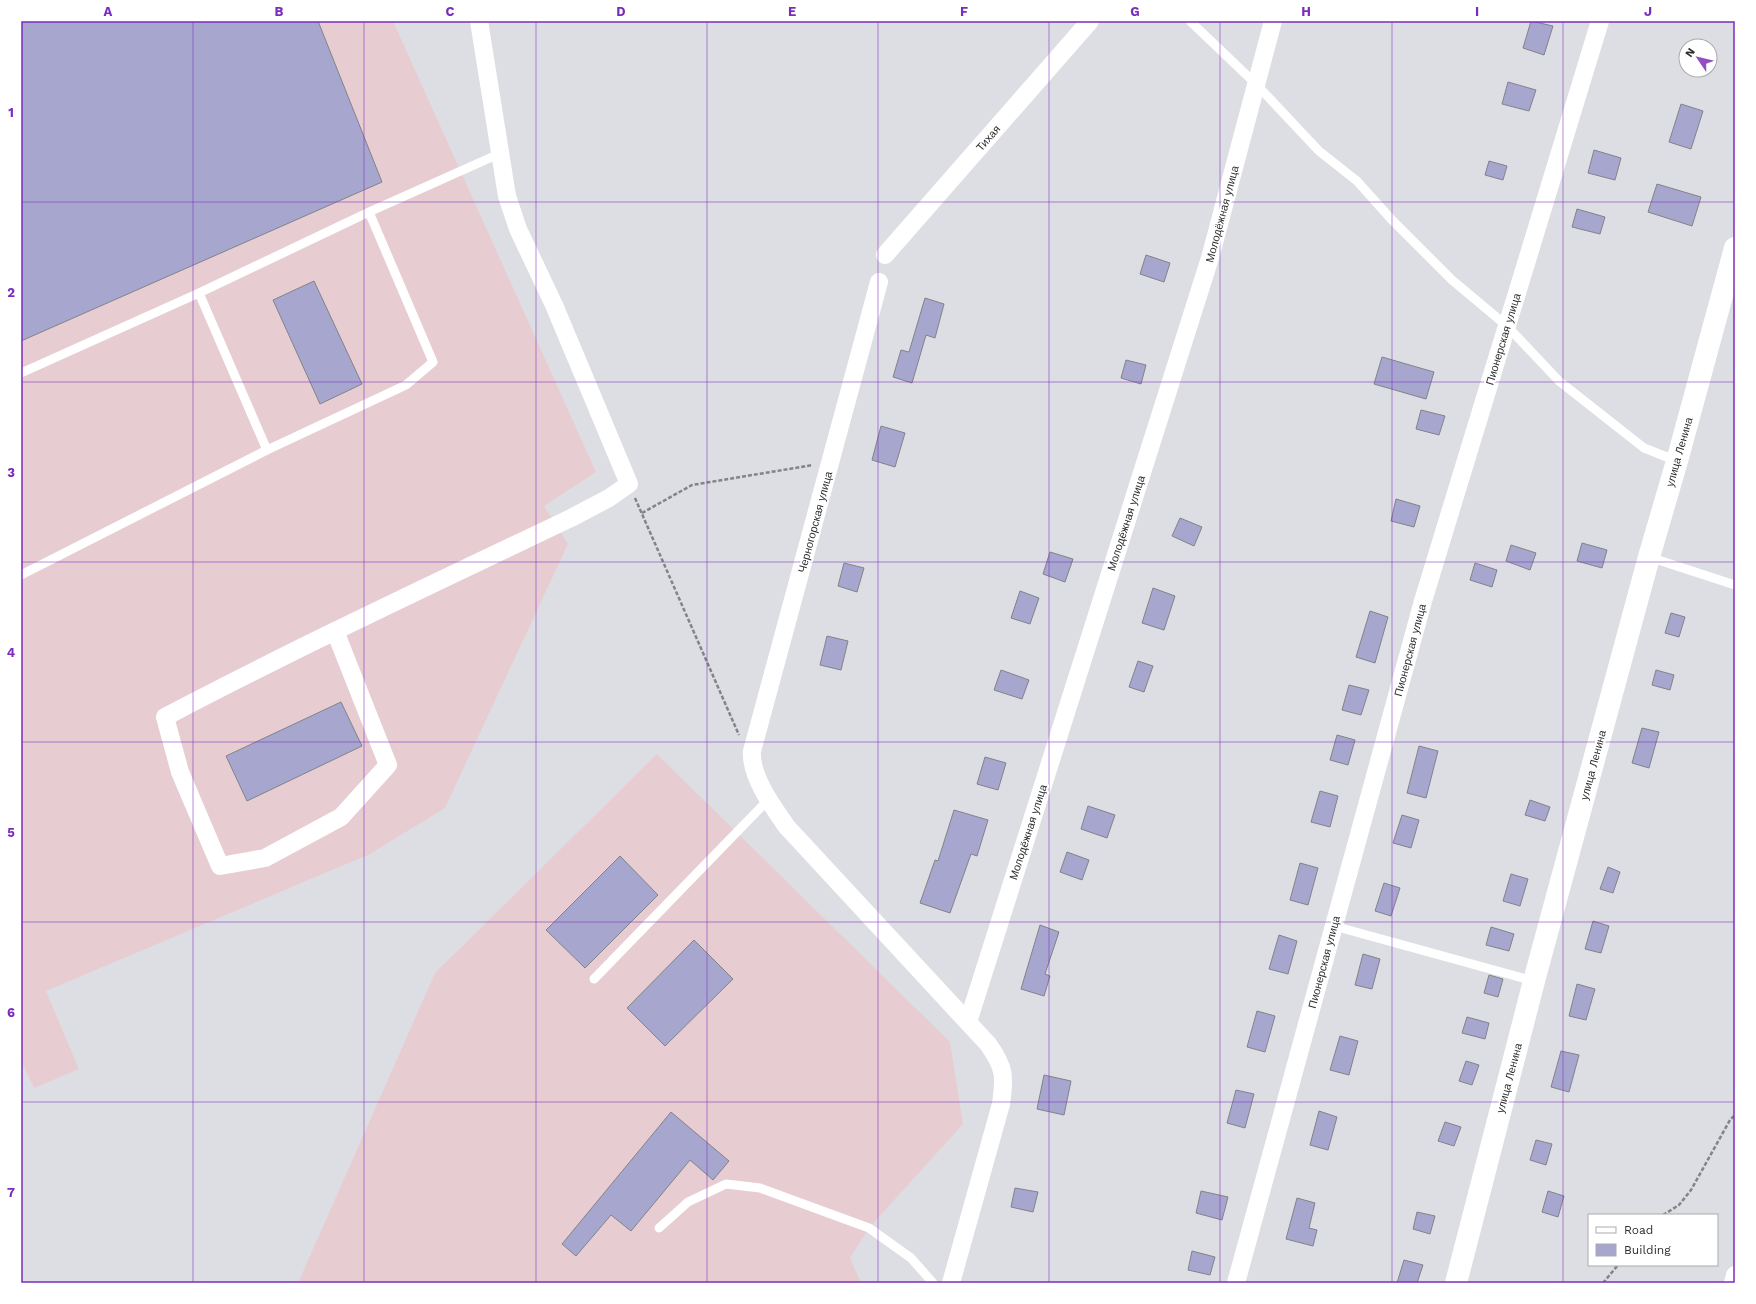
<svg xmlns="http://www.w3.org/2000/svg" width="1756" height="1304" font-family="'Work Sans',sans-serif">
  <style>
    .industrial { fill: #e7cdd2 }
    .building { fill: #a6a6cf; stroke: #828388 }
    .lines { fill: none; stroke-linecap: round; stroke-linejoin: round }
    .path { stroke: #848488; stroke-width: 2.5; stroke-dasharray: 4 2; stroke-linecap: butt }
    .service { stroke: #fff; stroke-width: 9 }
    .minor { stroke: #fff; stroke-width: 18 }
    .tertiary { stroke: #fff; stroke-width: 22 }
    .grid { fill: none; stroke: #7b2cbf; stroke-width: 1; stroke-opacity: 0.55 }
    .labels { text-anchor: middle; stroke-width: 4; stroke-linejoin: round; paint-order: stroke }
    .street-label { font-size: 11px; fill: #2d2d2f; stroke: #fff }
    .neatline { fill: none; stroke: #7b2cbf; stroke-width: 1.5 }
    .grid-label { font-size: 13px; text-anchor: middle; font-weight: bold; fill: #7b2cbf }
  </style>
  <rect width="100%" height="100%" fill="#dddee4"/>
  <g class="industrial">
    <polygon points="21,21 393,21 596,472 544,506 568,544 445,808 370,854 46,991 79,1069 34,1088 21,1061"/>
    <polygon points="657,754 950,1042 963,1124 869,1228 850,1258 861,1283 298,1283 435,973"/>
  </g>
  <g class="building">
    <polygon points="21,21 318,21 382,182 21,341"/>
    <polygon points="1531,21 1553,26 1544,55 1523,48"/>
    <polygon points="1508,82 1536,90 1529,111 1502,104"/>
    <polygon points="1681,104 1703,111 1691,149 1669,142"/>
    <polygon points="1594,150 1621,158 1615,180 1588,173"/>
    <polygon points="1489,161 1507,166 1503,180 1485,175"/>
    <polygon points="1657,184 1701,197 1692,226 1648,212"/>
    <polygon points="1577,209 1605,217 1600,234 1572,227"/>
    <polygon points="1146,255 1170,263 1164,282 1140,274"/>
    <polygon points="314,281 362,384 320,404 273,300"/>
    <polygon points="925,298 944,304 935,338 926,335 912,383 893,377 901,350 909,352"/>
    <polygon points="1382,357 1434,372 1426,399 1374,384"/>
    <polygon points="1126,360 1146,365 1141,384 1121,378"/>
    <polygon points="1421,410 1445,416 1439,435 1416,429"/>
    <polygon points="881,426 905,433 895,467 872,460"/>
    <polygon points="1396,499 1420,506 1414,527 1391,521"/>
    <polygon points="1180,518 1202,527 1194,546 1172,536"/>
    <polygon points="1582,543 1607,550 1602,568 1577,561"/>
    <polygon points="1511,545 1536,553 1530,570 1506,561"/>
    <polygon points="1050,552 1073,559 1065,582 1043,574"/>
    <polygon points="844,563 864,568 857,592 838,586"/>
    <polygon points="1475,563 1497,570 1492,587 1470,580"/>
    <polygon points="1153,588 1175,596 1164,630 1142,623"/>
    <polygon points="1020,591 1039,598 1030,624 1011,618"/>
    <polygon points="1370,611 1388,617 1375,663 1356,657"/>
    <polygon points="1671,613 1685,617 1679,637 1665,633"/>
    <polygon points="827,636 848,641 841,670 820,665"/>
    <polygon points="1138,661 1153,666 1144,692 1129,687"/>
    <polygon points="1001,670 1029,680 1022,699 994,690"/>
    <polygon points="1656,670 1674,675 1670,690 1652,685"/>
    <polygon points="1349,685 1369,690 1361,715 1342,710"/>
    <polygon points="341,702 362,746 247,801 226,756"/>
    <polygon points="1642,728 1659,732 1649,768 1632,763"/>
    <polygon points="1337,735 1355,740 1348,765 1330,760"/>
    <polygon points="1419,746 1438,751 1426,798 1407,793"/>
    <polygon points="985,757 1006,763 998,790 977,784"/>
    <polygon points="1320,791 1338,796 1330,827 1311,822"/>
    <polygon points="1530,800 1550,807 1545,821 1525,815"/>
    <polygon points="1088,806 1115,815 1107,838 1081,829"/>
    <polygon points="954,810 988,820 977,856 971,854 950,913 920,903 935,860 938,861"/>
    <polygon points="1402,815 1419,820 1411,848 1393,843"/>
    <polygon points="1067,852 1089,860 1082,880 1060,872"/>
    <polygon points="620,856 658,895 585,968 546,930"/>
    <polygon points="1300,863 1318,868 1308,905 1290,900"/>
    <polygon points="1608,867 1620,872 1613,893 1600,889"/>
    <polygon points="1511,874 1528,879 1520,906 1503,901"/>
    <polygon points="1384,883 1400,888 1391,916 1375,911"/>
    <polygon points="1593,921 1609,926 1601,953 1585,949"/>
    <polygon points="1040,925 1059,932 1045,974 1050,976 1044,996 1021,989"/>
    <polygon points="1491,927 1514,934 1509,951 1486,945"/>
    <polygon points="1279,935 1297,941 1288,974 1269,969"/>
    <polygon points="694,940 733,979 665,1046 627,1008"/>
    <polygon points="1363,954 1380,959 1372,989 1355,985"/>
    <polygon points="1489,975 1503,979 1498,997 1484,993"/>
    <polygon points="1577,984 1595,989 1586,1020 1569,1016"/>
    <polygon points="1257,1011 1275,1016 1265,1052 1247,1047"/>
    <polygon points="1467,1017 1489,1023 1485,1039 1462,1033"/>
    <polygon points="1340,1036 1358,1041 1349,1075 1330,1070"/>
    <polygon points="1561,1051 1579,1055 1569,1092 1551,1087"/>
    <polygon points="1466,1061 1479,1065 1472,1085 1459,1081"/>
    <polygon points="1044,1075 1071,1081 1064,1115 1037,1109"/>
    <polygon points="1236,1090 1254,1094 1245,1128 1227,1123"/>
    <polygon points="1319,1111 1337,1117 1328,1150 1310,1145"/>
    <polygon points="671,1112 729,1161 713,1180 690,1160 631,1231 611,1215 576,1256 562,1244"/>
    <polygon points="1445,1122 1461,1127 1454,1146 1438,1141"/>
    <polygon points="1536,1140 1552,1144 1546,1165 1530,1160"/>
    <polygon points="1015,1188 1038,1192 1033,1212 1011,1207"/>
    <polygon points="1201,1191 1228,1197 1222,1220 1196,1213"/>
    <polygon points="1548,1191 1564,1196 1558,1217 1542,1212"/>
    <polygon points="1297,1198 1315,1203 1309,1228 1317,1230 1313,1246 1286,1239"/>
    <polygon points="1417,1212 1435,1216 1430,1234 1413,1229"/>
    <polygon points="1192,1251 1215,1257 1210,1275 1188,1270"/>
    <polygon points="1404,1260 1423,1265 1417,1283 1397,1283"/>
  </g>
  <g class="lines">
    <g class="path">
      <polyline points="635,498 739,735"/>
      <polyline points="642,513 692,485 813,465"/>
      <polyline points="1663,1215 1679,1205 1691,1190 1730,1120 1735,1115"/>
      <polyline points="1603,1283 1618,1265"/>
    </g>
    <g class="service">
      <polyline points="1190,21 1256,84 1319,151 1357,181 1391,219 1452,280 1507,326 1559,381 1644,448 1677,461"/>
      <polyline points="369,212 433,362 406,385 267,450 199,293 369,212 501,153"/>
      <polyline points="21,373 199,293"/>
      <polyline points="1649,557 1735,585"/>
      <polyline points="21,575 267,450"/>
      <polyline points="1334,926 1534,981"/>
      <polyline points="594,979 768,800"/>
      <polyline points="659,1228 688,1202 726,1184 760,1188 869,1228 911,1258 933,1283"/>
    </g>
    <g class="minor">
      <polyline points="885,255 1090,21"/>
      <path d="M879 282 752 751C750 776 773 807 787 827L988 1044C1005 1068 1005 1076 1001 1104L951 1283"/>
      <path d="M335 631 388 765 341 817 265 858 220 866 180 772 165 717C298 647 435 583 571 518L609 498 629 484 554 305 518 229 507 196 479 21"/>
      <polyline points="968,1022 1210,258 1273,21"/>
      <polyline points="1236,1283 1423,601 1600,21"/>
      <polyline points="1733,1283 1735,1275"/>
    </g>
    <polyline class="tertiary" points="1456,1283 1534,981 1649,557 1677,461 1735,248"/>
  </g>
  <path class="grid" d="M193 21V1283M364 21V1283M536 21V1283M707 21V1283M878 21V1283M1049 21V1283M1220 21V1283M1392 21V1283M1563 21V1283M21 202H1735M21 382H1735M21 562H1735M21 742H1735M21 922H1735M21 1102H1735"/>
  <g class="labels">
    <g class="street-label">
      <text transform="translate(988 138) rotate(-49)" y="4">Тихая</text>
      <text transform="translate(1222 214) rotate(-75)" y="4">Молодёжная улица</text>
      <text transform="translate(1503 339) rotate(-73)" y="4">Пионерская улица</text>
      <text transform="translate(1679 452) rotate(-74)" y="4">улица Ленина</text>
      <text transform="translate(815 522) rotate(-75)" y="4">Черногорская улица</text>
      <text transform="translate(1126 523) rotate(-72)" y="4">Молодёжная улица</text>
      <text transform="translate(1410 650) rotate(-75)" y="4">Пионерская улица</text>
      <text transform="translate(1593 765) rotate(-75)" y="4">улица Ленина</text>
      <text transform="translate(1028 832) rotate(-72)" y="4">Молодёжная улица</text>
      <text transform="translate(1324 962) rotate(-75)" y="4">Пионерская улица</text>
      <text transform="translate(1509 1078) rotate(-75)" y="4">улица Ленина</text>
    </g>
  </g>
  <rect width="1756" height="1304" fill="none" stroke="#ffffff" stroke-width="44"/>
  <rect x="1588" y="1214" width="130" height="52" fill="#ffffff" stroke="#ababac"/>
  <rect x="1596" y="1227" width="20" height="6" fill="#ffffff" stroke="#ababac"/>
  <text x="1624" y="1234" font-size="12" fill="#2d2d2f">Road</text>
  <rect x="1596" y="1244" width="20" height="12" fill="#a6a6cf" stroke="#ababac"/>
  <text x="1624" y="1254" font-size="12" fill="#2d2d2f">Building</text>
  <g transform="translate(1698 58) rotate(305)"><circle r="19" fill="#ffffff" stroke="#ababac"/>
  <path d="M0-3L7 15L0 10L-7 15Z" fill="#924dc0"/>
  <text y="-6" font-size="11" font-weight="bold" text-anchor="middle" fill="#2d2d2f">N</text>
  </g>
  <rect x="22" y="22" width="1712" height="1260" class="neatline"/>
  <g class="grid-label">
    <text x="108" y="16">A</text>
    <text x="279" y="16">B</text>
    <text x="450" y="16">C</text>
    <text x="621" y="16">D</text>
    <text x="792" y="16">E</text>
    <text x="964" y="16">F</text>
    <text x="1135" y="16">G</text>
    <text x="1306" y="16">H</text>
    <text x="1477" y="16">I</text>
    <text x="1648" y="16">J</text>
    <text x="11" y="117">1</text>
    <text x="11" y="297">2</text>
    <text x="11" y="477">3</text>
    <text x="11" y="657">4</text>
    <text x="11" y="837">5</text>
    <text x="11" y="1017">6</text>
    <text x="11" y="1197">7</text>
  </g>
</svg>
